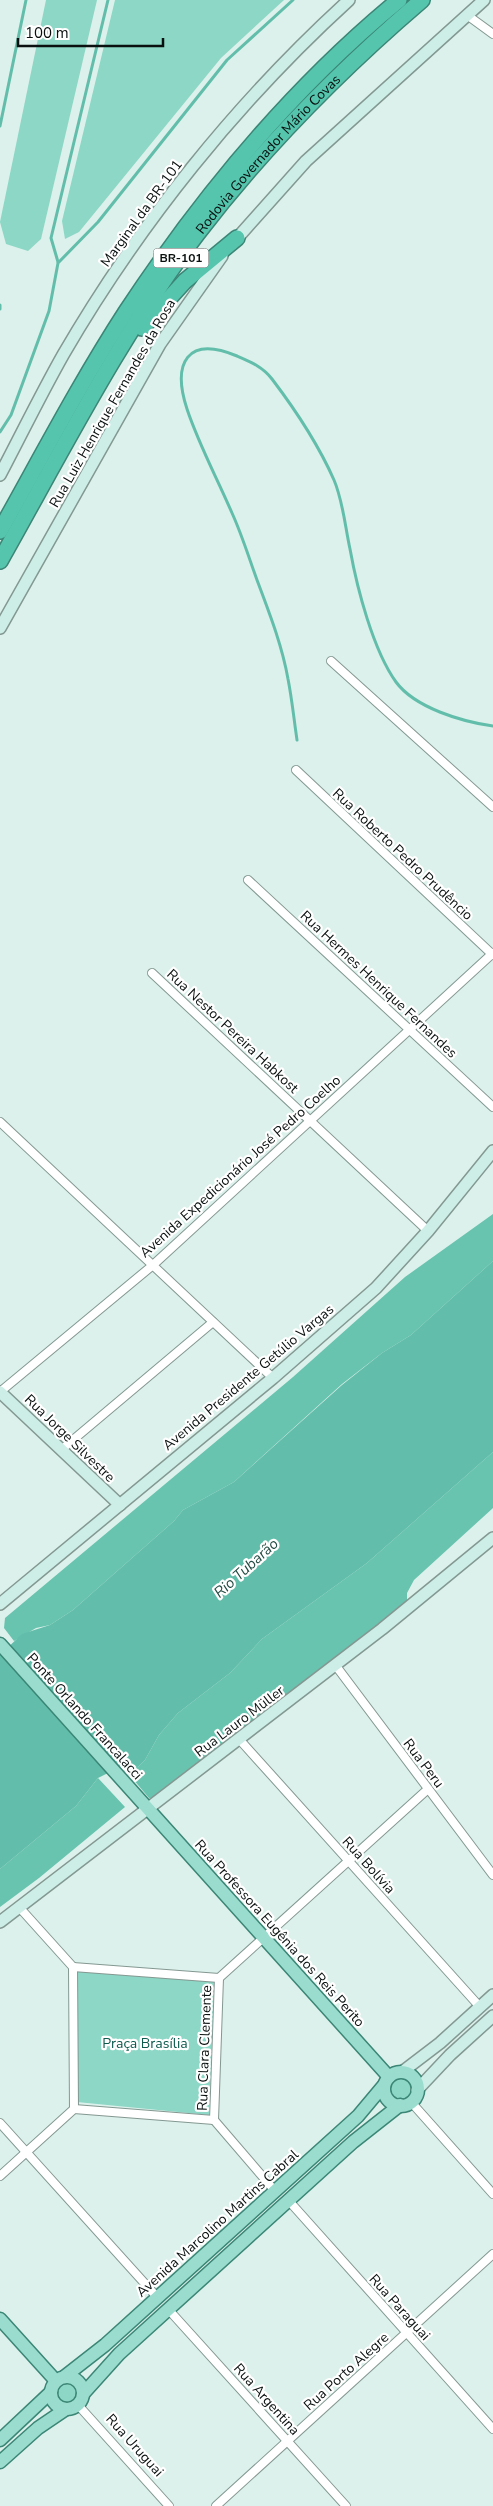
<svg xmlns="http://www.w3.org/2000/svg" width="493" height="2506" font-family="'Nunito Sans',sans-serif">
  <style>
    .green { fill: #8cd7c5 }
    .forest { fill: #68c3af }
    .water { fill: #62beaa }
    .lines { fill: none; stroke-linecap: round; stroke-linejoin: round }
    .stream { stroke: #62beaa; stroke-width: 3 }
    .street-casing { stroke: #849892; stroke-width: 10 }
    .secondary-casing { stroke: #849892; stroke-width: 14 }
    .primary-casing { stroke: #3b8676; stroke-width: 15 }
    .highway-casing { stroke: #3b8676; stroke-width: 18 }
    .street { stroke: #fff; stroke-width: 8 }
    .secondary { stroke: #cceee7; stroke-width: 11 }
    .primary { stroke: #9adcce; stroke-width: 12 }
    .highway { stroke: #56c5ae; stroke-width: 15 }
    .labels { text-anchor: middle; stroke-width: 4.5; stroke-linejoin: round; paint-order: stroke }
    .shield { fill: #fff; stroke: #535857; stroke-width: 1 }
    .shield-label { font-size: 12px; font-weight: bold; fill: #09100f }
    .street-label { font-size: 14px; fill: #09100f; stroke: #fff }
    .park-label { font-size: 14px; fill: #0e5b4e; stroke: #fff }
    .water-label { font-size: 15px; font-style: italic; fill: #234c43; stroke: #fff }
  </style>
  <rect width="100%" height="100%" fill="#dcf1eb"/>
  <g class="green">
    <polygon points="46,0 97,0 41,239 28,251 6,244 0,222"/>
    <polygon points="115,0 284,0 221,58 79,232 65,239 62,221"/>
    <polygon points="78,1971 214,1982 209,2115 77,2102"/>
    <circle cx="401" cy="2089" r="10"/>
    <circle cx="67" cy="2393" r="9"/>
  </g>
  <g class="forest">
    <polygon points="493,1214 493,1261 411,1335 382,1353 342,1384 234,1482 183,1510 174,1521 73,1610 50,1625 36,1628 14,1641 4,1628 5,1618 293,1377 405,1277"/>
    <polygon points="493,1452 493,1508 414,1580 407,1593 407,1602 334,1662 153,1799 149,1798 122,1766 138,1767 145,1760 159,1735 178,1713 230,1673 262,1639 367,1563"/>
    <polygon points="98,1778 125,1807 39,1878 0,1907 0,1869 76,1806"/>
  </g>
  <polygon class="water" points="493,1261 493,1452 367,1563 262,1639 230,1673 178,1713 159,1735 145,1760 138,1767 122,1766 98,1778 76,1806 0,1869 0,1655 22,1634 50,1625 73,1610 174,1521 183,1510 234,1482 342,1385 382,1353 411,1335"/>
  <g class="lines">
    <g class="stream">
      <polyline points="0,126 26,0"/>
      <polyline points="58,262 51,238 108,0"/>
      <polyline points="0,305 0,309"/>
      <polyline points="0,432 11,415 49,311 58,263 98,222 227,60 293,0"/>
      <path d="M297 740C294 720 292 699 288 679 282 645 269 612 257 580 249 558 242 535 232 513 217 478 199 445 187 409 172 363 187 335 237 356 251 362 263 367 272 379 294 408 319 446 334 480 343 501 345 526 350 549 357 588 373 650 396 682 415 708 463 722 493 726"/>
    </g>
    <defs>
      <g id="street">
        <polyline points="467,15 493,34"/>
        <polyline points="331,661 493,807"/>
        <polyline points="296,770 493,955"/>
        <polyline points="248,880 493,1107"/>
        <polyline points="152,973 428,1231"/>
        <polyline points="0,1122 273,1378"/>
        <polyline points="0,1392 153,1265 493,953"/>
        <polyline points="61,1450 213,1322"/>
        <polyline points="336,1666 493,1875"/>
        <polyline points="239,1739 480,2007"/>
        <polyline points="19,1907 73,1967"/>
        <polyline points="73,1967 219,1978"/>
        <polyline points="73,1967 74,2109"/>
        <polyline points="219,1978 428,1789"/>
        <polyline points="411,2102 493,2194"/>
        <polyline points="74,2109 214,2120"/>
        <polyline points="214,2120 219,1978"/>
        <polyline points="214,2120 275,2191"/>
        <polyline points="0,2123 157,2297"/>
        <polyline points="0,2176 74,2109"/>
        <polyline points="289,2201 493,2429"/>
        <polyline points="168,2309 346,2506"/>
        <polyline points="78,2405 169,2506"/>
        <polyline points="216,2506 493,2254"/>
      </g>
      <g id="secondary">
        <polyline points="232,244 306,161 484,0"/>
        <path d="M0 475C21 435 41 394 63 355 139 224 237 102 349 0"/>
        <polyline points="0,628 160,344 222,256"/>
        <polyline points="0,1392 120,1505"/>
        <polyline points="0,1604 273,1378 376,1288 428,1231 493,1151"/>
        <polyline points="0,1922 382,1629 493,1538"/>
        <polyline points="402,2072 440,2043 493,1995"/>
        <polyline points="417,2090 450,2055 493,2016"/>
      </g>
      <g id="primary">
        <polyline points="0,1644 389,2077"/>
        <circle cx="401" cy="2089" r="17"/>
        <polyline points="0,2319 56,2381"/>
        <polyline points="64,2377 105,2345 358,2116 384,2085"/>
        <circle cx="67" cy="2393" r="16"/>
        <polyline points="83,2394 119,2354 353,2142 400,2105"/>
        <polyline points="0,2440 51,2392"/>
        <polyline points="0,2462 38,2428 66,2409"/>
      </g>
      <g id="highway">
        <polyline points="142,328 185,281 237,238"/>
        <path d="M0 531C41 458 80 383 126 312 202 197 292 88 399 0"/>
        <path id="s1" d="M0 561C62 451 120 336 197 234 263 148 339 71 422 0"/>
      </g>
    </defs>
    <use href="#street" class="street-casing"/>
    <use href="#secondary" class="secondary-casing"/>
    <use href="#primary" class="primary-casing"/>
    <use href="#highway" class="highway-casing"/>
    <use href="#street" class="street"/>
    <use href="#secondary" class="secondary"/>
    <use href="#primary" class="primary"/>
    <use href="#highway" class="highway"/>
  </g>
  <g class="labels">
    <rect class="shield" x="153.5" y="248.5" width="55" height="19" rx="4"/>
    <g class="shield-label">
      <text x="181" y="262">BR-101</text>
    </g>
    <g class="street-label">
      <text dy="5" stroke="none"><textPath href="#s1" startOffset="489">Rodovia Governador Mário Covas</textPath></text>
      <text transform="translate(141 213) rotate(-54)" y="5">Marginal da BR-101</text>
      <text transform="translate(112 403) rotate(-60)" y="5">Rua Luiz Henrique Fernandes da Rosa</text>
      <text transform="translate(403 854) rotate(43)" y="5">Rua Roberto Pedro Prudêncio</text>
      <text transform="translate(379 984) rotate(43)" y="5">Rua Hermes Henrique Fernandes</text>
      <text transform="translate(233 1031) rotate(43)" y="5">Rua Nestor Pereira Habkost</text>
      <text transform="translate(240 1166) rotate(-42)" y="5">Avenida Expedicionário José Pedro Coelho</text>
      <text transform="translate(248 1377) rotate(-40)" y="5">Avenida Presidente Getúlio Vargas</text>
      <text transform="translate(70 1438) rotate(44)" y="5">Rua Jorge Silvestre</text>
      <text transform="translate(85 1716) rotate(48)" y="5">Ponte Orlando Francalacci</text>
      <text transform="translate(239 1721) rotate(-37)" y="5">Rua Lauro Müller</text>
      <text transform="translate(424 1763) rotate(53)" y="5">Rua Peru</text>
      <text transform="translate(369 1865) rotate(48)" y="5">Rua Bolívia</text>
      <text transform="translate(280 1933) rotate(48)" y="5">Rua Professora Eugênia dos Reis Perito</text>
      <text transform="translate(204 2048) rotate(-88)" y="5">Rua Clara Clemente</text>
      <text transform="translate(217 2223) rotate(-42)" y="5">Avenida Marcolino Martins Cabral</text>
      <text transform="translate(400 2307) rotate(48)" y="5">Rua Paraguai</text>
      <text transform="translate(346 2371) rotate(-42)" y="5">Rua Porto Alegre</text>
      <text transform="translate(267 2399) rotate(48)" y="5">Rua Argentina</text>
      <text transform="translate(135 2445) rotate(48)" y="5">Rua Uruguai</text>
    </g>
    <g class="park-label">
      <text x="145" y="2048">Praça Brasília</text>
    </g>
    <g class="water-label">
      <text transform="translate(246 1568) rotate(-42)" y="5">Rio Tubarão</text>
    </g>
  </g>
  <path d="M18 38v8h145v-8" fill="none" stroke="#09100f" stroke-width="2.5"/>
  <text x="25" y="38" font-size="15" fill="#09100f" stroke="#ffffff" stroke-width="4" paint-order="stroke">100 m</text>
</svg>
